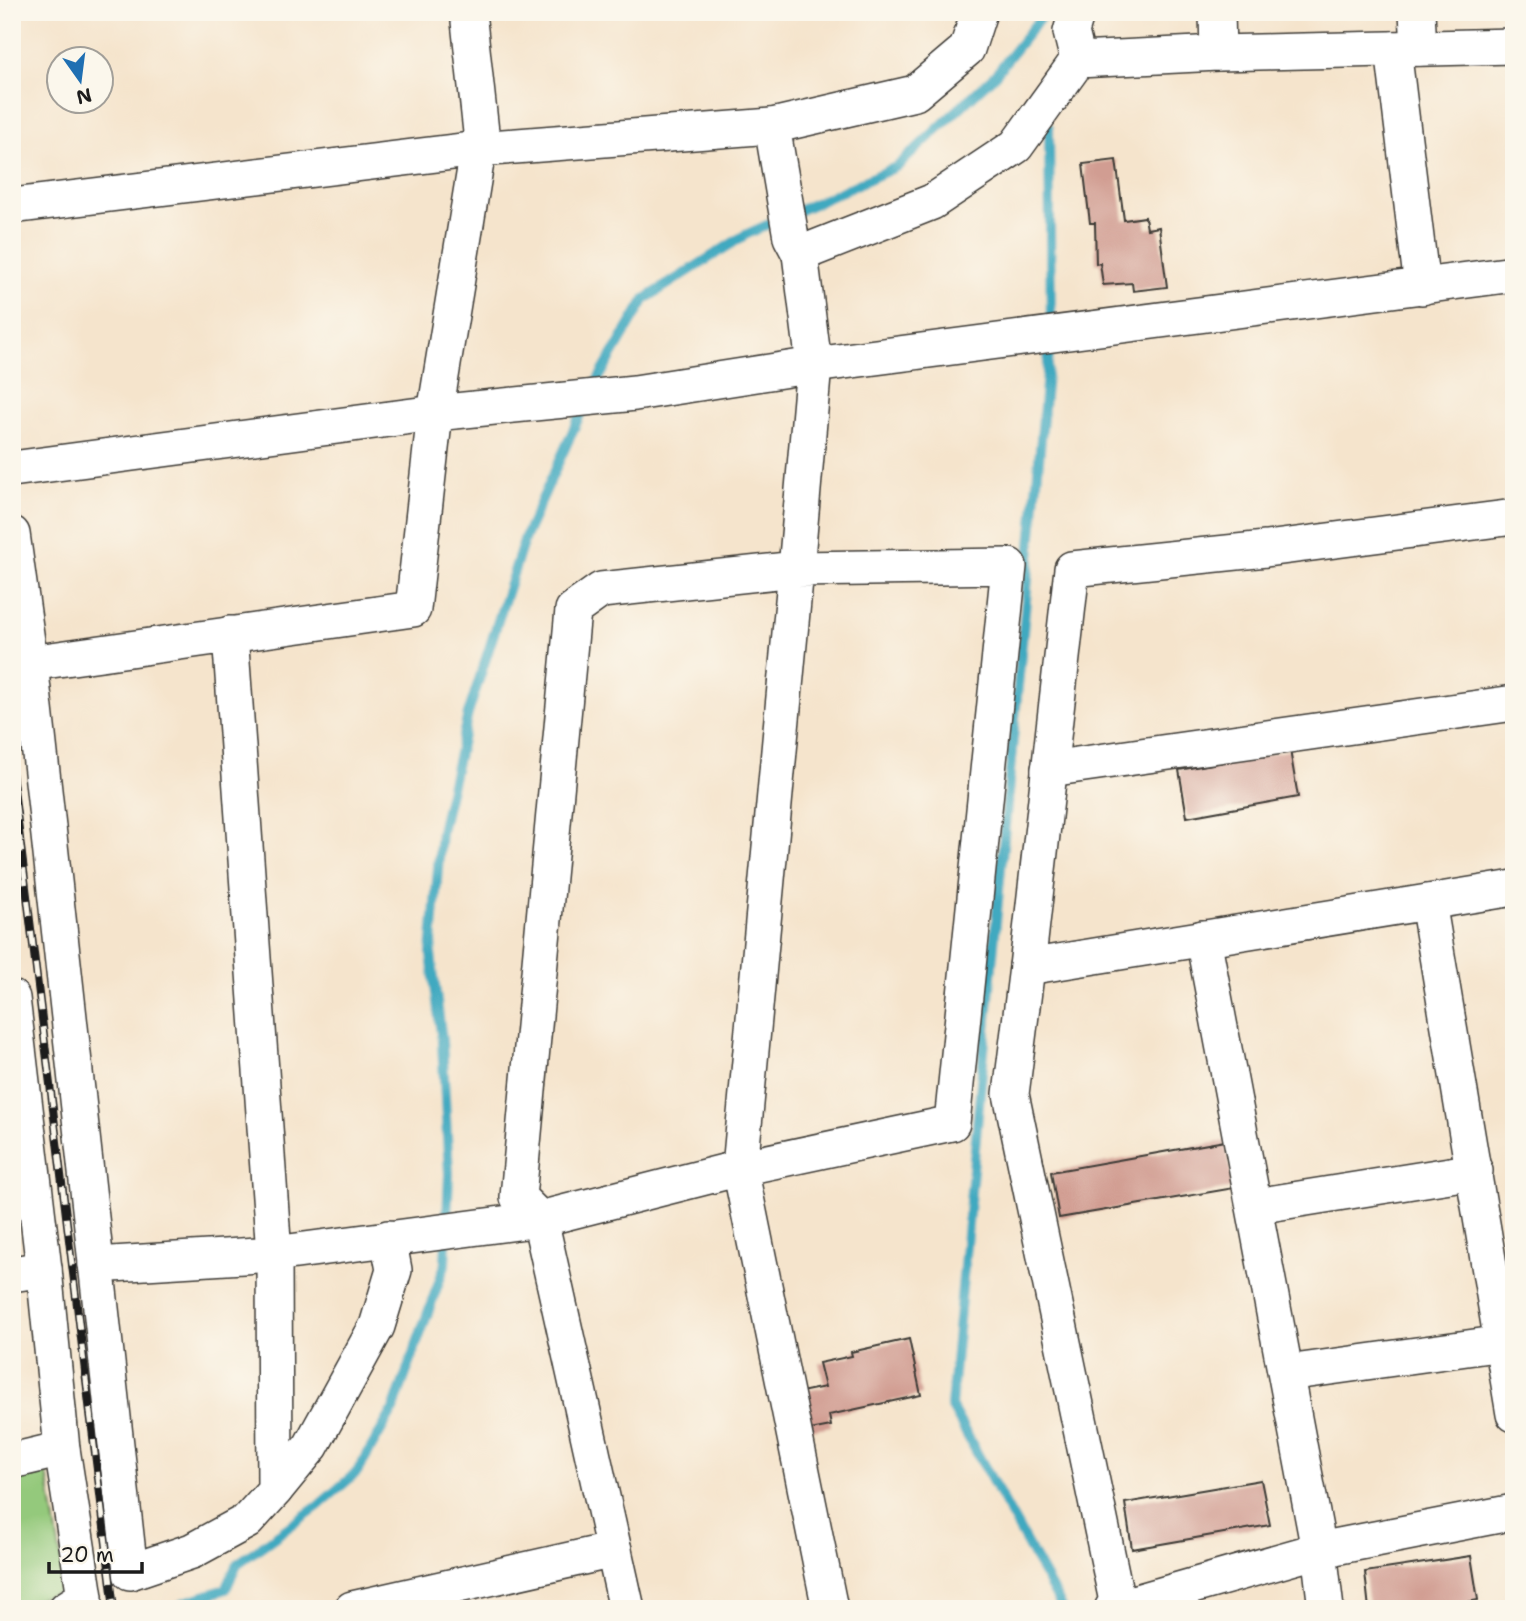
<svg xmlns="http://www.w3.org/2000/svg" width="1526" height="1621" font-family="'Shantell Sans',sans-serif">
  <style>
    .green { fill: #94c97b; stroke: #58724c; stroke-width: 2 }
    .lines { fill: none; stroke-linecap: round; stroke-linejoin: round }
    .stream { stroke: #40a9c0; stroke-width: 10 }
    .building { fill: #d19d92 }
    .minor-casing { stroke: #3d3a36; stroke-width: 38 }
    .minor { stroke: #fff; stroke-width: 35 }
    .rail-casing { stroke: #1c1c1c; stroke-width: 8 }
    .rail { stroke: #fbf7ec; stroke-width: 5; stroke-dasharray: 16; stroke-linecap: butt }
  </style>
  <rect width="100%" height="100%" fill="#fbf7ec"/>
  <filter id="ink" filterUnits="userSpaceOnUse"><feTurbulence type="fractalNoise" baseFrequency=".0143" numOctaves="2"/><feDisplacementMap in="SourceGraphic" scale="14" xChannelSelector="R" yChannelSelector="G"/><feConvolveMatrix kernelMatrix="1 2 1 2 8 2 1 2 1" color-interpolation-filters="sRGB"/></filter>
  <filter id="wash" filterUnits="userSpaceOnUse"><feTurbulence type="fractalNoise" baseFrequency=".00686" numOctaves="4" result="noise"/><feDisplacementMap in="SourceGraphic" scale="28" xChannelSelector="R" yChannelSelector="G"/><feGaussianBlur stdDeviation="1.57" result="paint"/><feColorMatrix in="noise" values="0 0 0 0 0 0 0 0 0 0 0 0 0 0 0 0 0 1.4 0 .05"/><feComposite in="paint" operator="in"/></filter>
  <g filter="url(#wash)">
    <rect width="100%" height="100%" fill="#f5e4cc"/>
    <polygon class="green" points="47,1473 66,1590 12,1607 12,1481"/>
    <g class="lines">
      <g class="stream">
        <polyline points="1049,128 1051,327"/>
        <polyline points="1050,342 951,1406 1063,1609"/>
        <polyline points="592,390 645,299 745,235 898,166 995,75 1045,12"/>
        <polyline points="175,1609 185,1602 226,1589 237,1564 318,1506 357,1472 393,1410 445,1265 449,1174 442,1041 431,954 441,831 468,714 525,537 584,406"/>
      </g>
    </g>
    <g id="blocks">
      <g class="building">
        <polygon points="1116,160 1124,220 1145,217 1147,229 1159,227 1167,287 1133,291 1132,283 1103,285 1100,263 1096,264 1095,223 1090,223 1083,164"/>
        <polygon points="1290,750 1298,797 1187,817 1179,770"/>
        <polygon points="1225,1141 1234,1188 1059,1218 1051,1172"/>
        <polygon points="909,1339 921,1395 829,1415 831,1426 810,1430 801,1392 825,1387 819,1363 852,1356 851,1352"/>
        <polygon points="1261,1480 1270,1525 1132,1549 1125,1503"/>
        <polygon points="1471,1556 1478,1600 1432,1609 1369,1609 1365,1572"/>
      </g>
    </g>
  </g>
  <g filter="url(#ink)">
    <use href="#blocks" fill-opacity="0" stroke="#3d3a36" stroke-width="2"/>
    <g class="lines">
      <defs>
        <g id="minor">
          <polyline points="979,12 967,49 915,93 772,126 791,237 800,254 932,202 1016,146 1078,60 1218,53 1514,46"/>
          <polyline points="1077,12 1071,32 1078,60"/>
          <polyline points="1217,12 1218,53"/>
          <polyline points="1417,12 1419,48"/>
          <polyline points="1393,49 1422,287"/>
          <polyline points="12,206 478,149 772,126"/>
          <polyline points="800,254 814,365 796,569 601,590 573,610 518,1197 540,1219 740,1168 796,569 1009,566 952,1123 740,1168 830,1609"/>
          <polyline points="12,469 435,413 635,393 814,365 1514,274"/>
          <polyline points="1514,517 1266,549 1072,569 1027,967 1514,888"/>
          <polyline points="12,534 30,663 130,1572 192,1551 247,1521 275,1490 274,1254 540,1219 627,1609"/>
          <polyline points="30,663 413,609 435,413 481,132 468,12"/>
          <polyline points="1049,769 1514,703"/>
          <polyline points="1428,902 1514,1414"/>
          <polyline points="1203,938 1319,1550 1326,1609"/>
          <polyline points="1027,967 1011,1094 1118,1606"/>
          <polyline points="12,998 44,1269"/>
          <polyline points="1256,1206 1475,1171"/>
          <polyline points="96,1265 274,1254 230,634"/>
          <polyline points="12,1274 44,1269 62,1449 85,1597 66,1609"/>
          <polyline points="1287,1373 1503,1343"/>
          <polyline points="12,1461 62,1449"/>
          <polyline points="275,1490 311,1446 377,1326 394,1270 388,1238"/>
          <polyline points="352,1609 614,1550"/>
          <polyline points="1112,1609 1319,1550 1514,1512"/>
        </g>
      </defs>
      <use href="#minor" class="minor-casing"/>
      <use href="#minor" class="minor"/>
      <defs>
        <polyline id="rail" points="12,773 114,1609"/>
      </defs>
      <use href="#rail" class="rail-casing"/>
      <use href="#rail" class="rail"/>
    </g>
  </g>
  <rect width="1526" height="1621" fill="none" stroke="#fbf7ec" stroke-width="42"/>
  <g transform="translate(80 80) rotate(166)"><circle r="33" fill="#fbf7ec" stroke="#a29f99" stroke-width="2"/>
  <path d="M0-5L12 26L0 18L-12 26Z" fill="#1f6fb2"/>
  <text y="-10" font-size="19" font-weight="bold" text-anchor="middle" fill="#1c1c1c">N</text>
  </g>
  <path d="M49 1562v10h93v-10" fill="none" stroke="#1c1c1c" stroke-width="3.5"/>
  <text x="60" y="1562" font-size="21" fill="#1c1c1c" stroke="#fbf7ec" stroke-width="5" paint-order="stroke">20 m</text>
</svg>
